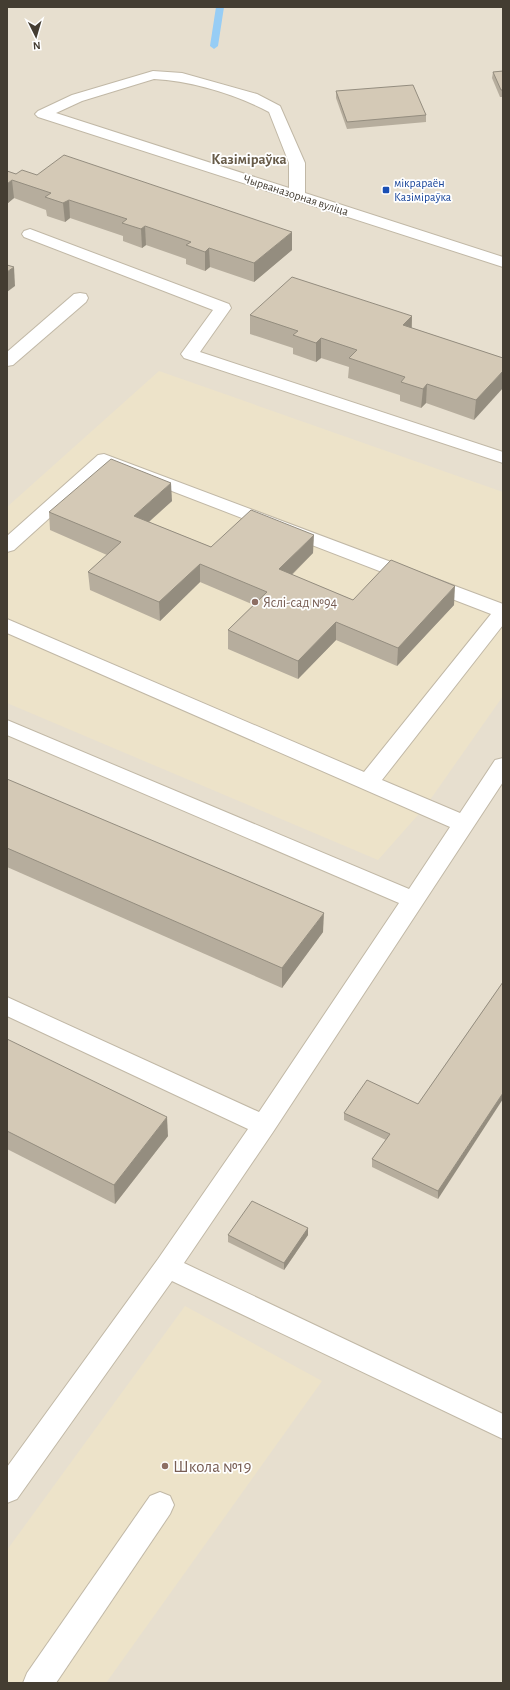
<svg xmlns="http://www.w3.org/2000/svg" width="510" height="1690" font-family="'Alegreya Sans',sans-serif">
  <style>
    .residential { fill: #e7dfcf }
    .education { fill: #ede3c9 }
    .lines { fill: none; stroke-linecap: round; stroke-linejoin: round }
    .stream { fill: #97cdf5; fill-rule: evenodd }
    .minor-casing { stroke: #c1b8a6; stroke-width: 2 }
    .minor { fill: #fff; fill-rule: evenodd }
    .wall { fill: #b6ad9d }
    .shaded-wall { fill: #948d7f }
    .building { fill: #d4c9b6; stroke: #948d7f }
    .transit-dot { fill: #1a4fb4; stroke: #fff; stroke-width: 1.5 }
    .education-dot { fill: #8d6e63; stroke: #fff; stroke-width: 1.5 }
    .labels { text-anchor: middle; stroke-width: 3.5; stroke-linejoin: round; paint-order: stroke }
    .far-transit-label { font-size: 12px; fill: #164399; stroke: #fff; text-anchor: start }
    .far-street-label { font-size: 12px; fill: #443d32; stroke: #fff }
    .education-label { font-size: 14px; fill: #785e54; stroke: #fff; text-anchor: start }
    .far-district-label { font-size: 15px; font-weight: bold; fill: #675b48; stroke: #fff }
    .near-education-label { font-size: 17px; fill: #785e54; stroke: #fff; text-anchor: start }
  </style>
  <rect width="100%" height="100%" fill="#f2ede1"/>
  <rect class="residential" x="7" y="7" width="496" height="1676"/>
  <g class="education">
    <polygon points="159,371 503,492 503,696 425,807 378,860 7,703 7,507"/>
    <polygon points="185,1306 322,1381 106,1683 7,1683 7,1550"/>
  </g>
  <g class="lines">
    <polygon class="stream" points="216,7 224,7 218,46 214,49 210,46"/>
    <defs>
      <g id="minor">
        <path d="M153 71 182 73 257 94 280 106 305 163V193L503 257V267L38 117 35 114 38 111 72 95ZM154 79C192 81 235 94 269 112L289 163V188L56 113 82 101Z"/>
        <polygon points="30,229 229,304 231,308 200,352 503,452 503,463 184,358 181,354 213,310 24,237 22,234 24,231"/>
        <polygon points="80,293 86,294 88,298 86,302 13,365 7,366 7,352 74,294"/>
        <polygon points="104,454 503,604 503,625 382,780 460,813 495,760 503,758 503,782 273,1132 184,1263 503,1414 503,1439 172,1281 17,1499 7,1503 7,1467 158,1259 248,1129 7,1016 7,997 259,1112 399,903 7,735 7,720 409,889 450,827 7,633 7,619 364,772 491,614 107,466 14,550 7,552 7,536 98,455"/>
        <polygon points="160,1492 170,1496 174,1505 170,1514 56,1683 23,1683 27,1673 150,1496"/>
      </g>
    </defs>
    <use href="#minor" class="minor-casing"/>
    <use href="#minor" class="minor"/>
  </g>
  <g class="wall">
    <polygon points="503,71 503,97 500,97 492,78 493,72"/>
    <polygon points="336,91 426,115 426,122 347,129 336,98"/>
    <polygon points="7,171 16,174 37,175 292,250 254,282 210,267 205,271 186,264 186,259 146,245 142,248 123,241 123,236 70,218 65,222 47,216 46,210 14,198 8,203 8,211 7,212"/>
    <polygon points="250,315 412,316 412,328 503,358 474,420 426,403 421,408 400,401 400,395 348,378 349,367 321,358 316,362 293,354 293,348 250,334"/>
    <polygon points="172,501 149,522 211,547 313,553 292,575 353,600 454,605 397,666 336,640 298,679 228,649 228,630 254,605 200,582 160,621 90,590 88,572 107,555 50,530 49,512"/>
    <polygon points="7,779 323,932 282,988 7,867"/>
    <polygon points="503,982 438,1199 372,1167 372,1159 386,1140 344,1120 344,1113 418,1104"/>
    <polygon points="7,1039 168,1136 115,1204 7,1149"/>
    <polygon points="308,1228 308,1235 284,1270 228,1242 228,1235"/>
  </g>
  <g class="shaded-wall">
    <polygon points="12,180 14,198 8,203 8,211 7,212 7,184"/>
    <polygon points="69,200 70,218 65,222 63,203"/>
    <polygon points="145,226 146,245 142,248 141,229"/>
    <polygon points="292,232 292,250 254,282 254,263"/>
    <polygon points="209,248 210,267 205,271 205,252"/>
    <polygon points="14,267 15,286 7,292 7,272"/>
    <polygon points="412,316 411,335 403,325"/>
    <polygon points="321,338 321,358 316,362 316,343"/>
    <polygon points="503,371 503,388 474,420 476,400"/>
    <polygon points="427,384 426,403 421,408 423,389"/>
    <polygon points="171,483 172,501 135,534 134,516"/>
    <polygon points="314,535 313,553 278,588 279,569"/>
    <polygon points="200,564 200,582 160,621 159,602"/>
    <polygon points="455,586 454,605 397,666 398,648"/>
    <polygon points="336,622 336,640 298,679 298,661"/>
    <polygon points="324,913 323,932 282,988 282,968"/>
    <polygon points="503,1093 503,1099 438,1199 438,1191"/>
    <polygon points="167,1117 168,1136 115,1204 114,1185"/>
    <polygon points="308,1228 308,1235 284,1270 284,1263"/>
  </g>
  <g class="building">
    <polygon points="503,71 503,90 501,90 493,72"/>
    <polygon points="413,85 426,115 347,122 336,91"/>
    <polygon points="64,155 292,232 254,263 209,248 205,252 186,245 191,242 145,226 141,229 122,223 127,219 69,200 63,203 45,197 51,193 12,180 7,184 7,171 16,174 22,170 37,175"/>
    <polygon points="7,265 14,267 7,272"/>
    <polygon points="292,277 412,316 403,325 503,358 503,371 476,400 427,384 423,389 401,382 405,377 349,358 357,350 321,338 316,343 293,335 298,331 250,315"/>
    <polygon points="111,459 171,483 134,516 211,547 251,510 314,535 279,569 353,600 391,560 455,586 398,648 336,622 298,661 228,630 267,592 200,564 159,602 88,572 121,542 49,512"/>
    <polygon points="7,779 324,913 282,968 7,848"/>
    <polygon points="503,982 503,1093 438,1191 372,1159 390,1134 344,1113 367,1080 418,1104"/>
    <polygon points="7,1039 167,1117 114,1185 7,1131"/>
    <polygon points="252,1201 308,1228 284,1263 228,1235"/>
  </g>
  <rect class="transit-dot" x="382" y="186" width="8" height="8" rx="2"/>
  <g class="education-dot">
    <circle cx="255" cy="602" r="4"/>
    <circle cx="165" cy="1466" r="4"/>
  </g>
  <g class="labels">
    <g class="far-transit-label">
      <text x="394" y="187">мікрараён<tspan x="394" dy="14">Казіміраўка</tspan></text>
    </g>
    <g class="far-street-label">
      <text transform="translate(296 195) rotate(18)" y="4">Чырваназорная вуліца</text>
    </g>
    <g class="education-label">
      <text x="263" y="607">Яслі-сад №94</text>
    </g>
    <g class="far-district-label">
      <text x="249" y="164">Казіміраўка</text>
    </g>
    <g class="near-education-label">
      <text x="173" y="1472">Школа №19</text>
    </g>
  </g>
  <rect width="510" height="1690" fill="none" stroke="#443d32" stroke-width="16"/>
  <g transform="translate(36 36) rotate(175)" stroke="#ffffff" stroke-width="3" paint-order="stroke">
  <path d="M0-3L7 15L0 10L-7 15Z" fill="#443d32"/>
  <text y="-6" font-size="11" font-weight="bold" text-anchor="middle" fill="#443d32">N</text>
  </g>
</svg>
